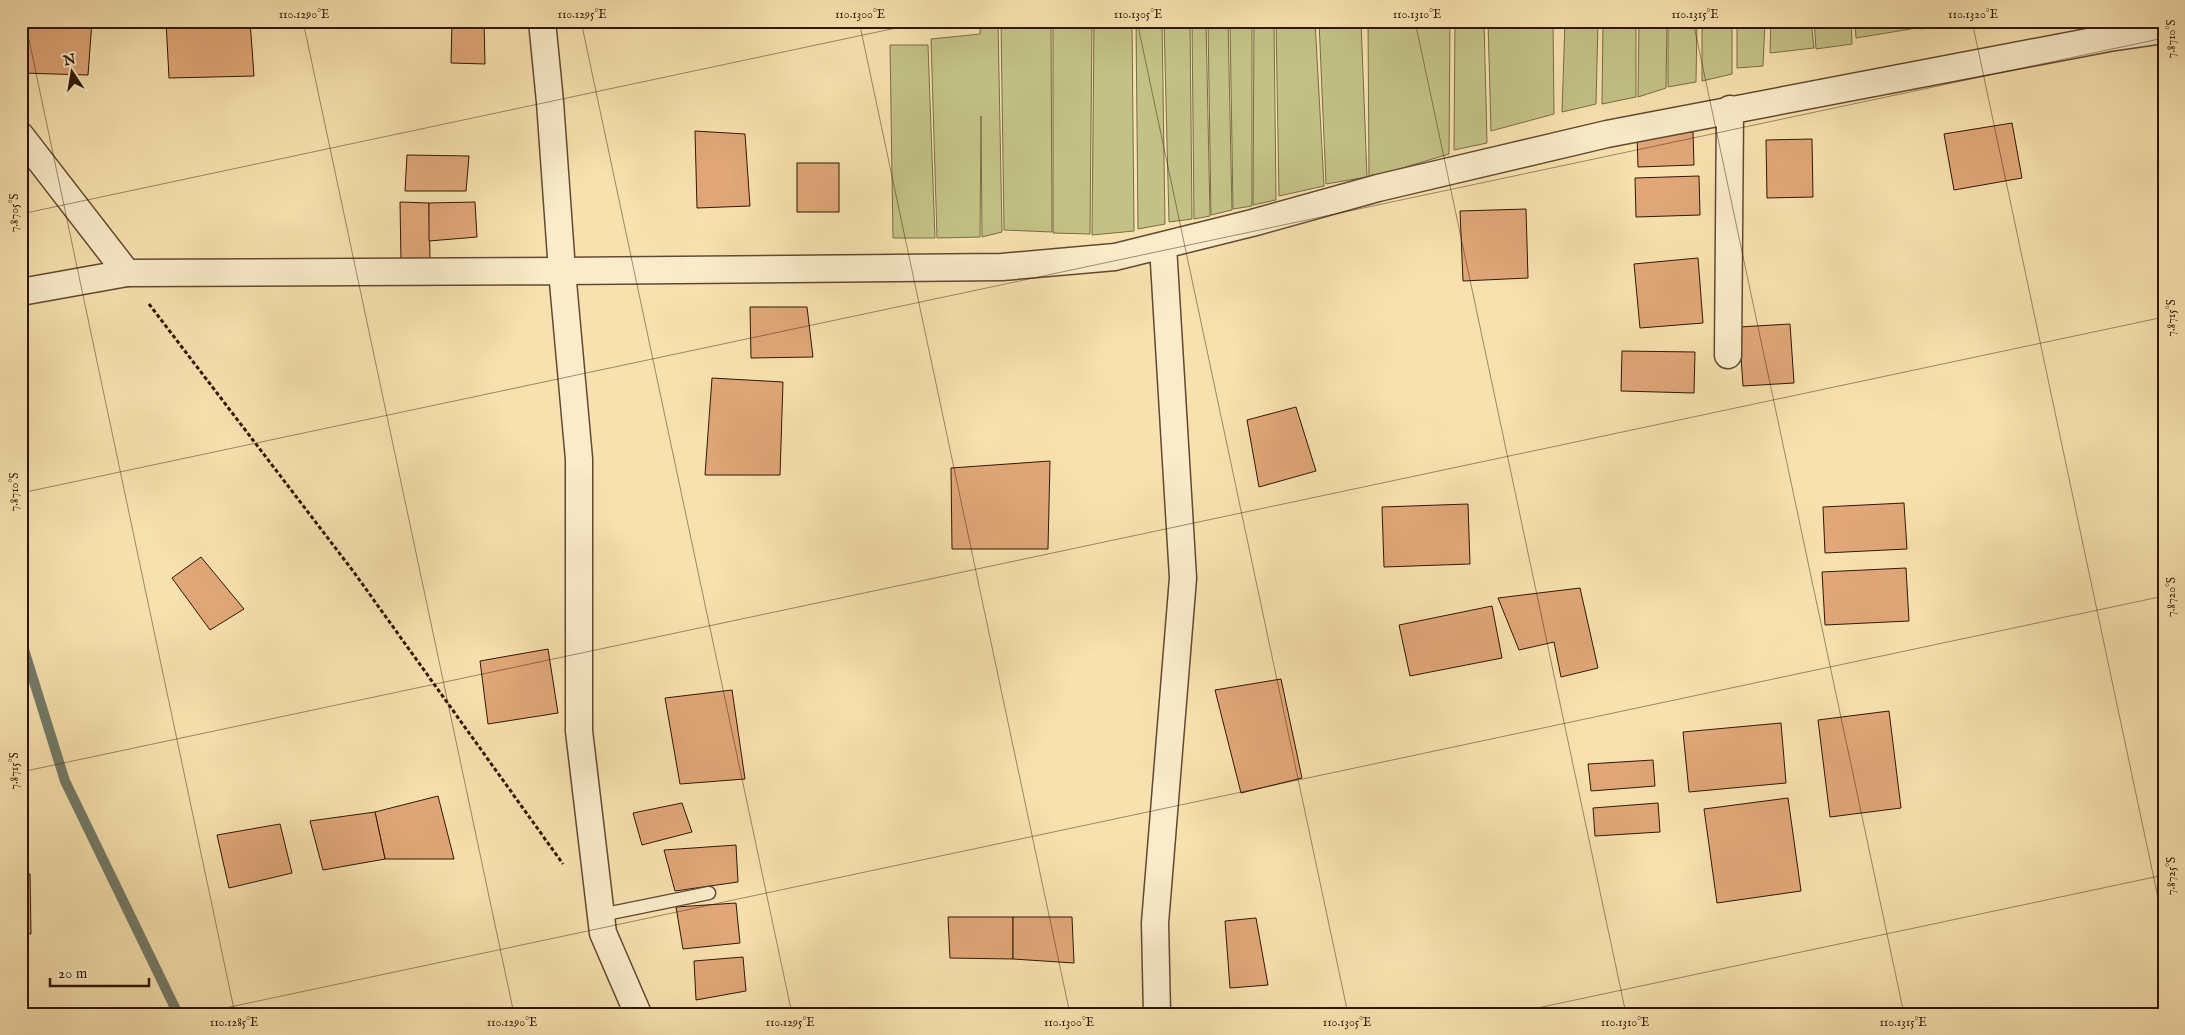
<svg xmlns="http://www.w3.org/2000/svg" width="2185" height="1035" font-family="'IM FELL English',serif">
  <style>
    .green { fill: #c3c286; stroke: #7a6c46 }
    .lines { fill: none; stroke-linecap: round; stroke-linejoin: round }
    .stream { stroke: #727b69; stroke-width: 10 }
    .building { fill: #e1a778; stroke: #311605 }
    .service-casing { stroke: #624930; stroke-width: 15 }
    .minor-casing { stroke: #624930; stroke-width: 29 }
    .path { stroke: #311605; stroke-width: 3; stroke-dasharray: 4 2.5; stroke-linecap: butt }
    .service { stroke: #faeccb; stroke-width: 12 }
    .minor { stroke: #faeccb; stroke-width: 26 }
    .ticks { fill: none; stroke: #311605; stroke-width: 1; stroke-opacity: 0.45 }
    .neatline { fill: none; stroke: #311605; stroke-width: 2 }
    .ticks-label { font-size: 12px; text-anchor: middle; fill: #311605 }
  </style>
  <rect width="100%" height="100%" fill="#f7e2af"/>
  <filter id="stains"><feTurbulence type="fractalNoise" baseFrequency=".004" numOctaves="4"/><feColorMatrix values="0 0 0 0 .2 0 0 0 0 .09 0 0 0 0 .02 0 0 0 .5 -.17"/></filter>
  <radialGradient id="worn" r=".72"><stop offset=".6" stop-color="#630" stop-opacity="0"/><stop offset="1" stop-color="#630" stop-opacity=".3"/></radialGradient>
  <g class="green">
    <polygon points="980,21 998,21 1002,232 982,237 981,116 980,237 937,238 931,39 980,34"/>
    <polygon points="1001,21 1051,21 1052,232 1004,230"/>
    <polygon points="1053,21 1092,21 1090,234 1053,233"/>
    <polygon points="1094,21 1132,21 1134,231 1092,235"/>
    <polygon points="1136,21 1162,21 1165,224 1138,229"/>
    <polygon points="1164,21 1190,21 1192,219 1169,222"/>
    <polygon points="1192,21 1206,21 1210,216 1194,219"/>
    <polygon points="1208,21 1228,21 1232,210 1211,215"/>
    <polygon points="1230,21 1252,21 1252,206 1233,209"/>
    <polygon points="1254,21 1274,21 1276,200 1253,205"/>
    <polygon points="1276,21 1315,21 1324,186 1279,196"/>
    <polygon points="1319,21 1361,21 1367,177 1326,184"/>
    <polygon points="1368,21 1450,21 1449,154 1369,178"/>
    <polygon points="1455,21 1484,21 1487,143 1454,150"/>
    <polygon points="1488,21 1553,21 1554,114 1491,131"/>
    <polygon points="1565,21 1598,21 1596,104 1562,112"/>
    <polygon points="1603,21 1636,21 1636,97 1602,104"/>
    <polygon points="1639,21 1667,21 1666,88 1638,97"/>
    <polygon points="1668,21 1697,21 1696,82 1668,87"/>
    <polygon points="1702,21 1732,21 1732,74 1702,81"/>
    <polygon points="1737,21 1765,21 1763,66 1737,68"/>
    <polygon points="1771,21 1811,21 1814,48 1770,53"/>
    <polygon points="1814,21 1851,21 1852,44 1816,49"/>
    <polygon points="1855,21 1917,21 1917,28 1856,38"/>
    <polygon points="1921,21 1938,21 1938,26 1921,29"/>
    <polygon points="890,45 928,45 935,238 893,238"/>
  </g>
  <g class="lines">
    <polyline class="stream" points="21,640 65,781 178,1014"/>
  </g>
  <g class="building">
    <polygon points="21,21 92,21 88,75 21,73"/>
    <polygon points="166,21 250,21 254,76 169,78"/>
    <polygon points="452,21 484,21 485,64 451,63"/>
    <polygon points="2012,123 2022,178 1954,190 1944,134"/>
    <polygon points="695,131 745,134 750,206 697,208"/>
    <polygon points="1693,132 1694,165 1638,167 1637,134"/>
    <polygon points="1812,139 1813,197 1767,198 1766,140"/>
    <polygon points="407,155 469,156 466,191 405,191"/>
    <rect x="797" y="163" width="42" height="49"/>
    <polygon points="1699,176 1700,215 1636,217 1635,178"/>
    <polygon points="400,202 429,203 430,259 401,260"/>
    <polygon points="475,202 477,237 429,241 429,203"/>
    <polygon points="1526,209 1528,278 1463,281 1460,211"/>
    <polygon points="1698,258 1703,323 1640,328 1634,264"/>
    <polygon points="750,307 807,307 813,357 751,358"/>
    <polygon points="1790,324 1794,383 1743,386 1739,327"/>
    <polygon points="1622,351 1695,352 1694,393 1621,391"/>
    <polygon points="712,378 783,382 780,475 705,475"/>
    <polygon points="1296,407 1316,471 1259,487 1247,420"/>
    <polygon points="1050,461 1048,549 952,549 951,468"/>
    <polygon points="1904,503 1907,549 1825,553 1823,507"/>
    <polygon points="1468,504 1470,564 1384,567 1382,507"/>
    <polygon points="201,557 244,609 210,630 172,578"/>
    <polygon points="1906,568 1909,621 1825,625 1822,572"/>
    <polygon points="1580,588 1598,668 1561,677 1554,642 1519,650 1498,598"/>
    <polygon points="1492,606 1502,658 1410,676 1399,625"/>
    <polygon points="548,649 558,713 488,724 480,661"/>
    <polygon points="1281,679 1302,778 1241,793 1215,690"/>
    <polygon points="732,690 745,779 680,784 665,698"/>
    <polygon points="1889,711 1901,808 1830,817 1818,720"/>
    <polygon points="1781,723 1786,783 1689,792 1683,732"/>
    <polygon points="1653,760 1655,786 1591,791 1588,764"/>
    <polygon points="438,796 454,859 385,859 375,812"/>
    <polygon points="1788,798 1801,891 1717,903 1704,809"/>
    <polygon points="682,803 692,832 642,845 633,813"/>
    <polygon points="1658,803 1660,832 1595,836 1593,808"/>
    <polygon points="375,812 385,859 323,870 310,821"/>
    <polygon points="280,824 292,873 229,888 217,835"/>
    <polygon points="736,845 738,882 675,891 664,850"/>
    <polygon points="21,873 30,874 31,934 21,933"/>
    <polygon points="736,903 740,943 683,949 676,907"/>
    <polygon points="948,917 1013,917 1013,959 950,958"/>
    <polygon points="1013,917 1072,917 1074,963 1013,959"/>
    <polygon points="1256,918 1268,985 1230,988 1225,921"/>
    <polygon points="743,957 746,991 696,1000 694,961"/>
    <polygon points="746,1010 746,1014 708,1014"/>
  </g>
  <g class="lines">
    <defs>
      <polyline id="service" points="601,915 709,893"/>
      <g id="minor">
        <polyline points="542,21 550,102 562,271 1002,267 1115,257 1252,223 1378,188 1607,134 2109,38 2164,30"/>
        <polyline points="21,136 127,273"/>
        <polyline points="21,292 127,273 562,271 579,459 579,731 603,933 638,1014"/>
        <polyline points="1728,355 1730,109"/>
        <polyline points="1157,1014 1155,923 1183,578 1163,246"/>
      </g>
    </defs>
    <use href="#service" class="service-casing"/>
    <use href="#minor" class="minor-casing"/>
    <polyline class="path" points="149,304 353,571 563,864"/>
    <use href="#service" class="service"/>
    <use href="#minor" class="minor"/>
  </g>
  <path class="ticks" d="M25 21 235 1014M303 21 514 1014M581 21 792 1014M859 21 1070 1014M1137 21 1348 1014M1415 21 1626 1014M1693 21 1904 1014M1972 21 2164 926M21 214 929 21M21 493 2164 38M21 772 2164 317M197 1014 2164 596M1509 1014 2164 875"/>
  <rect width="2185" height="1035" fill="none" stroke="#f7e2af" stroke-width="55"/>
  <g transform="translate(72 72) rotate(348)" stroke="#faeccb" stroke-width="4" paint-order="stroke">
  <path d="M0-4L9 19L0 12L-9 19Z" fill="#311605"/>
  <text y="-8" font-size="14" font-weight="bold" text-anchor="middle" fill="#311605">N</text>
  </g>
  <path d="M50 978v8h99v-8" fill="none" stroke="#311605" stroke-width="2.5"/>
  <text x="58" y="978" font-size="15" fill="#311605" stroke="#faeccb" stroke-width="4" paint-order="stroke">20 m</text>
  <rect x="28" y="28" width="2130" height="980" class="neatline"/>
  <g class="ticks-label">
    <text x="304" y="18">110.1290°E</text>
    <text x="582" y="18">110.1295°E</text>
    <text x="860" y="18">110.1300°E</text>
    <text x="1138" y="18">110.1305°E</text>
    <text x="1417" y="18">110.1310°E</text>
    <text x="1695" y="18">110.1315°E</text>
    <text x="1973" y="18">110.1320°E</text>
    <text transform="translate(2171 39) rotate(-90)" y="4">7.8710°S</text>
    <text transform="translate(14 213) rotate(-90)" y="4">7.8705°S</text>
    <text transform="translate(2171 318) rotate(-90)" y="4">7.8715°S</text>
    <text transform="translate(14 492) rotate(-90)" y="4">7.8710°S</text>
    <text transform="translate(2171 597) rotate(-90)" y="4">7.8720°S</text>
    <text transform="translate(14 771) rotate(-90)" y="4">7.8715°S</text>
    <text transform="translate(2171 876) rotate(-90)" y="4">7.8725°S</text>
    <text x="234" y="1026">110.1285°E</text>
    <text x="512" y="1026">110.1290°E</text>
    <text x="790" y="1026">110.1295°E</text>
    <text x="1069" y="1026">110.1300°E</text>
    <text x="1347" y="1026">110.1305°E</text>
    <text x="1625" y="1026">110.1310°E</text>
    <text x="1903" y="1026">110.1315°E</text>
  </g>
  <rect width="100%" height="100%" filter="url(#stains)"/>
  <rect width="100%" height="100%" fill="url(#worn)"/>
</svg>
